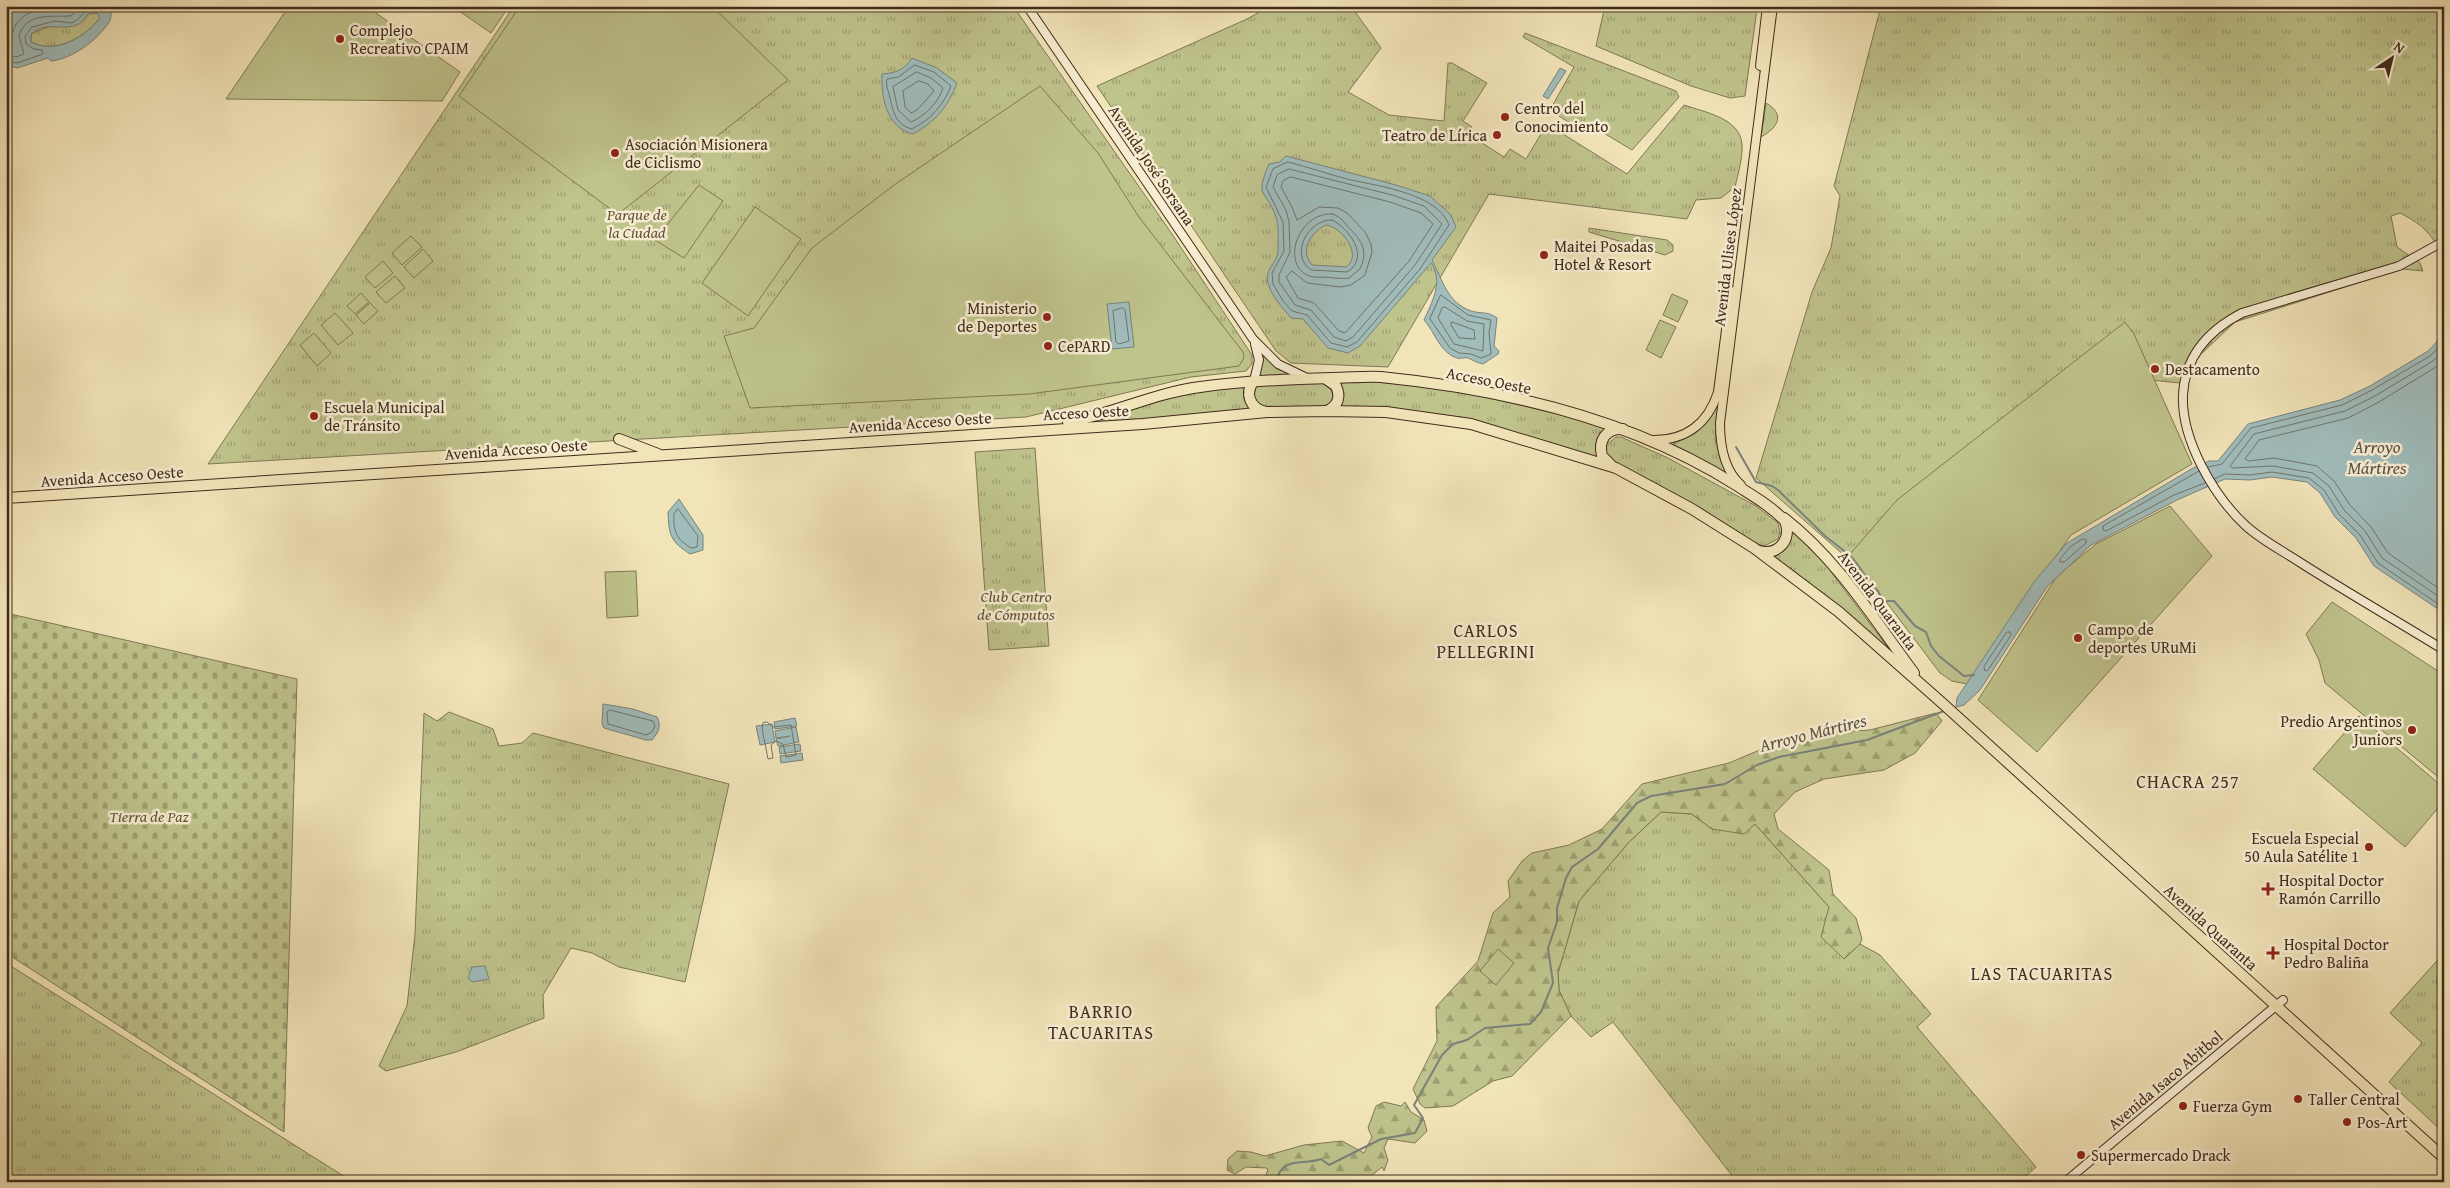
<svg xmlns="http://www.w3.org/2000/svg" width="2450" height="1188" font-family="'Gentium Book Plus',serif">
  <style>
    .grass { fill: url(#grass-tufts); stroke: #807854 }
    .forest { fill: url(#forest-firs); stroke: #807854 }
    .cemetery { fill: url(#cemetery-stones); stroke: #807854 }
    .pitch { fill: #bfc38c; stroke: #807854 }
    .water { fill: #a0bcbb; stroke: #7a827b; fill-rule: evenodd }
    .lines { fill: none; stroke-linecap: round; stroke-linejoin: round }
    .shore { stroke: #70746c; stroke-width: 1 }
    .stream { stroke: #7a827b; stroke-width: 2 }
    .secondary-casing { stroke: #412c1c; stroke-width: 10 }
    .primary-casing { stroke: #412c1c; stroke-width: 10 }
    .highway-casing { stroke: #412c1c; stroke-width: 12 }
    .secondary { stroke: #f7edd2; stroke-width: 8 }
    .primary { stroke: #f2e4b9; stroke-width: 8 }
    .highway { stroke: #f2e4b9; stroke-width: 10 }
    .poi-dot { fill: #8f2418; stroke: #f7edd2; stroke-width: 2 }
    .labels { text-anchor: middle; stroke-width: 5; stroke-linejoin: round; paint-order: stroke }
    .poi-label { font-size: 16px; fill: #412c1c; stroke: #f7edd2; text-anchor: start }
    .street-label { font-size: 16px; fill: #412c1c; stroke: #f7edd2 }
    .park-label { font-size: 16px; font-style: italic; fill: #605238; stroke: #f7edd2 }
    .water-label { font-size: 18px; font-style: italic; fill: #595044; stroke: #f7edd2 }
    .neighbourhood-label { font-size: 18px; letter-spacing: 1px; fill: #412c1c; stroke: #f7edd2 }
  </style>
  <defs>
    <pattern id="grass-tufts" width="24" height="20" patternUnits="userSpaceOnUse" patternTransform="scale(1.25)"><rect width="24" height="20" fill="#bfc38c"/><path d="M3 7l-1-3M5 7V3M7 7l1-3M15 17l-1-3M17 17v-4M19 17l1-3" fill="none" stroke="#9d9f72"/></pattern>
    <pattern id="forest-firs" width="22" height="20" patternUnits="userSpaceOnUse" patternTransform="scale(1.25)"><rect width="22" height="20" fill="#bfc38c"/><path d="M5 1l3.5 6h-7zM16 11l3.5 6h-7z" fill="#9d9f72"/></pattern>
    <pattern id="cemetery-stones" width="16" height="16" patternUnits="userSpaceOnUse" patternTransform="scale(1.25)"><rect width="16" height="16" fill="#bfc38c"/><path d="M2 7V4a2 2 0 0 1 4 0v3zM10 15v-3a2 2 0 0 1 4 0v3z" fill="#9d9f72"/></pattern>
  </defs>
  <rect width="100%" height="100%" fill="#f2e4b9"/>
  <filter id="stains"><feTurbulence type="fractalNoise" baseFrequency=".004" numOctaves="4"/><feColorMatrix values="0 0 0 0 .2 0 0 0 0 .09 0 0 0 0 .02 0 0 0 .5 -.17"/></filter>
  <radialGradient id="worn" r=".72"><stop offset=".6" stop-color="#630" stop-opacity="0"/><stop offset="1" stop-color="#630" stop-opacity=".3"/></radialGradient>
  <g class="grass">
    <polygon points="514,6 1013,6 1172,234 1252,355 1252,364 1246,371 1191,377 1026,417 208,464"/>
    <path d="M1270 6H1351L1381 48 1348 92 1389 115 1444 121 1448 63H1452L1487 83 1463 121 1472 127 1468 134 1504 157 1510 149 1526 159 1547 124 1627 174 1684 105C1704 112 1740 118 1742 144 1743 157 1738 174 1735 187L1721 198 1696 200 1687 219 1489 194 1388 367 1291 363 1276 351 1097 86 1247 19Z"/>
    <polygon points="1605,6 1722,6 1731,9 1757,9 1745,96 1730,98 1691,86 1596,46"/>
    <path d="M1881 6H2444V241L2437 246C2429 230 2416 221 2400 213L2391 216 2397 247 2420 263 2423 271 2402 269 2235 322 2200 355 2180 383 2150 380 1862 571 1756 478 1812 292 1831 248 1840 196 1834 186Z"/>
    <path d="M91 13H98L100 18C85 37 56 55 31 42V34C34 31 83 15 91 13Z"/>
    <polygon points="1525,33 1676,91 1679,97 1632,150 1592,126 1576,127 1550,110 1574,67 1523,37"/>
    <path d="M1766 103C1785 114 1779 127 1761 137Z"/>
    <path d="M1753 142 1715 440 1726 473 1673 444C1699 430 1708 420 1719 393Z"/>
    <polygon points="1589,228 1667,240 1673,245 1673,251 1665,255 1589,232"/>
    <polygon points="1258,347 1291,374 1257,376"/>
    <path d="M1321 381C1334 390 1337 397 1325 408L1261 409 1253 397 1254 389 1259 385Z"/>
    <polygon points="1380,381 1468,393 1617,428 1606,432 1603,460 1484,426 1335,407 1337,382"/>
    <path d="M1250 385C1243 394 1242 404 1253 410L1085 424 1196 390Z"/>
    <polygon points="1616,437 1621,437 1668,458 1756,506 1778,523 1780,532 1778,539 1764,546 1754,543 1658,485 1612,462 1605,451 1606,445"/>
    <polygon points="1035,448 1049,646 989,650 975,452"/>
    <path d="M1792 531 1823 561 1895 657 1823 593 1769 554C1783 548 1790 546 1792 531Z"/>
    <polygon points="449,712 493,729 499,746 522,743 533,733 729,784 685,982 619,967 592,953 571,948 543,995 544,1018 456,1052 386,1071 379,1066 407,1006 415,934 424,713 437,721"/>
    <polygon points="1661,812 1692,814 1712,829 1755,824 1829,907 1844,959 1860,944 1880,955 1931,1014 1917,1027 2036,1167 2019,1182 1737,1182 1613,1022 1591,1037 1571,1016 1559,990 1558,973 1579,901 1629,842"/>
    <polygon points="2444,953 2444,1133 2389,1082 2422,1043 2390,1013"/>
    <polygon points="6,963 353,1182 6,1182"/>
  </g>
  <g class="forest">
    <polygon points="1936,713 1942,721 1915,753 1884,770 1824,779 1795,792 1774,814 1778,829 1829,870 1833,894 1856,918 1862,939 1860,944 1844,959 1821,937 1829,907 1755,824 1744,834 1712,829 1692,814 1661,812 1629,842 1579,901 1558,973 1559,990 1571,1016 1512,1076 1493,1081 1453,1106 1425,1108 1420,1104 1413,1089 1437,1041 1436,1007 1478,961 1493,913 1510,897 1508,881 1522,861 1532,853 1569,845 1602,829 1642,784 1729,763 1783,740 1808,742 1830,732 1870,730"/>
    <polygon points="1384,1102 1401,1106 1405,1102 1411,1112 1424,1120 1427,1131 1415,1143 1388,1139 1384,1148 1388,1160 1384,1171 1382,1167 1371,1176 1369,1182 1264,1182 1268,1169 1266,1168 1246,1167 1235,1174 1227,1170 1228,1159 1237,1151 1251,1152 1265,1156 1304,1145 1342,1141 1364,1153 1372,1137 1368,1128 1376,1106"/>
  </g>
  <polygon class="cemetery" points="6,613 297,679 284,1132 6,953"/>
  <g class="pitch">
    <polygon points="289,6 366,6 460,72 442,101 226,99"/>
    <polygon points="452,6 509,6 491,33"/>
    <polygon points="520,6 712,6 788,80 622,211 613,211 459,96"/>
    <polygon points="1040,86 1098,153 1139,217 1243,352 1244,358 1239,366 1029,394 750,408 724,336 754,328 812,248 894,185"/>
    <polygon points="699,185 723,201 684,258 655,240"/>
    <polygon points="755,207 801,239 748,316 702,283"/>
    <polygon points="411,236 422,247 402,265 392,253"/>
    <polygon points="423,249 433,261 414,278 404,267"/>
    <polygon points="383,261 393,273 375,288 365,277"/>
    <polygon points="395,276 405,288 386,303 376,292"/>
    <polygon points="361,293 369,302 355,314 347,306"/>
    <polygon points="1672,294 1688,301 1678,322 1663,315"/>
    <polygon points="370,303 378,311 364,324 356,315"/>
    <polygon points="335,313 353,333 338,345 321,325"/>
    <polygon points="1660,320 1676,327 1661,358 1646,350"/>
    <polygon points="2125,322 2134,334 2192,464 2071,535 1967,684 1952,681 1940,673 1850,554 1897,500"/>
    <polygon points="314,333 331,353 317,366 300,345"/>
    <polygon points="2170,506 2212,556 2037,752 1978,700 2057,576 2096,544"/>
    <polygon points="636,571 638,616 607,618 605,572"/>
    <polygon points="2332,602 2444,675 2444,782 2325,683 2319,660 2306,634"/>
    <polygon points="2359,716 2444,788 2444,801 2405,847 2313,769"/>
    <polygon points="1498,949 1514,963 1496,985 1480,971"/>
  </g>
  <g class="water">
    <path d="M6 6H111C111 11 112 18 109 22 98 40 72 59 51 61L48 58 17 68 6 65ZM97 13 100 18C85 37 56 55 31 42V34C48 17 75 39 88 14Z"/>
    <path d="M912 58 937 68 957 83C948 107 935 122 913 134 887 128 881 98 882 74 896 73 904 70 912 58Z"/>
    <polygon points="1560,68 1566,71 1548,99 1543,96"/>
    <path d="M1286 156 1396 185 1430 196 1451 215 1456 227 1432 260C1443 281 1447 302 1471 311 1481 314 1488 311 1497 318L1494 346 1499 351 1498 354 1483 364C1477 363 1473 360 1468 358 1464 357 1460 359 1457 358 1440 353 1435 332 1424 320 1432 302 1444 281 1431 263L1360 346 1348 353 1328 348 1303 319 1291 318C1283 308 1273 298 1269 286 1262 268 1280 263 1278 247 1278 238 1279 225 1276 217 1266 188 1254 200 1269 164L1280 162ZM1325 225C1340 225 1364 255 1346 267L1312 265C1299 249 1311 234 1325 225Z"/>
    <polygon points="1129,302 1134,347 1112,349 1107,304"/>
    <polygon points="2444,334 2444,613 2374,566 2356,538 2335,517 2320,493 2307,482 2272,477 2250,480 2225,479 2177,500 2091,545 2047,587 1980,690 1964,705 1956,707 1957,698 2034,582 2067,543 2193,468 2209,461 2218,461 2248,424 2340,400 2370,386 2428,351"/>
    <path d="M679 499 703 535V550L690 554C670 541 669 535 668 512Z"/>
    <path d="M603 704 633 709 657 717C662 726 658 733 652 740H646L604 728 602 724Z"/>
    <polygon points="795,718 797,726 775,729 774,722"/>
    <polygon points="772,724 775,742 760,745 756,726"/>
    <polygon points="796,727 799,742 778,746 776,739 790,736 776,738 775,731"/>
    <polygon points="800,744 801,751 780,754 779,747"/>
    <polygon points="802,753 803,760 781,763 780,756"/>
    <polygon points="485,966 489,979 472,982 468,978 472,967"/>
  </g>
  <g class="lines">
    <g class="shore">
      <path d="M6 48 12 46C9 11 40 7 68 9L71 6"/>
      <path d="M6 55 16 57 24 54 19 36C26 12 51 17 71 16L80 6"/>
      <path d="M6 61 17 63 43 54 42 50 34 49 26 44 25 36 32 27 55 21 72 23C86 16 85 1 104 11L106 6"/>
      <path d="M915 65 934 72 951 86C944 105 930 120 912 129 896 125 893 112 890 98 889 91 885 86 887 79L898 77Z"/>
      <path d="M917 72 931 78 943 88C938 103 925 116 911 122L898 110 893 87Z"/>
      <polygon points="919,81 928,84 934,91 917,110 911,113 905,107 903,91"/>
      <path d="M1288 162C1309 167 1330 175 1351 180 1379 186 1438 194 1449 225L1420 269 1357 342 1347 347 1331 343 1307 315 1292 311 1283 301 1273 284 1272 273 1284 251 1283 222 1266 187 1273 169Z"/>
      <polygon points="1289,169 1392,195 1424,206 1442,224 1415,265 1353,337 1346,341 1334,337 1311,310 1295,305 1279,282 1279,275 1290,252 1289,222 1286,210 1273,187 1277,175"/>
      <polygon points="1291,177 1390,202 1421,213 1433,224 1409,261 1345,333 1339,331 1314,303 1298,298 1286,277 1292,271 1307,283 1340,287 1351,285 1365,275 1372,252 1371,244 1365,232 1347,213 1338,208 1319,207 1297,220 1292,207 1281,187 1283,181"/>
      <path d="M1332 214C1342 217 1344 223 1351 230 1363 242 1368 252 1360 269L1349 278C1343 279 1340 278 1334 278 1326 276 1314 279 1307 275 1281 262 1299 212 1332 214Z"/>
      <path d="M1332 220C1349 228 1371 258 1347 272L1311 270C1289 255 1308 219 1332 220Z"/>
      <polygon points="1441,295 1468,315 1491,320 1489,333 1491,354 1481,358 1471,354 1459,353 1450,348 1430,319"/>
      <polygon points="1445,307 1467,321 1484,324 1483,351 1454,344 1438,318 1442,308"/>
      <polygon points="1123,308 1125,310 1129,341 1119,344 1116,342 1113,311"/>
      <polygon points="1452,322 1474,330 1475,339 1459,338 1451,325"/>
      <polyline points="2444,351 2433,361 2375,396 2345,411 2254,434 2230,466 2232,468 2273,466 2313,473 2329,486 2344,510 2365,531 2382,558 2444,600"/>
      <polyline points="2444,362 2379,402 2348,418 2259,440 2245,459 2249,461 2274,458 2317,466 2334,481 2350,505 2371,527 2388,553 2444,592"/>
      <polyline points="2208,467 2222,464 2251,428 2342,405 2372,390 2430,356 2444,342"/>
      <polyline points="2199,471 2103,526 2103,530 2106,531 2174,495 2205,483"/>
      <polyline points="2214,479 2225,474 2250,475 2272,472 2309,478 2324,490 2339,514 2360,535 2378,563 2444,608"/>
      <path d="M678 509 698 536 697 547 691 548C676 539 673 531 674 514Z"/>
      <polygon points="2083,539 2086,540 2086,543 2064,562 2060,562 2060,559 2070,547"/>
      <polygon points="2007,632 2010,632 2011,635 1988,670 1985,671 1984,667"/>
      <polygon points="610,710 653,721 655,726 652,732 646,735 608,724 607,712"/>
      <polygon points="767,722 773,727 791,725 796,755 786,757 783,744 776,741 771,745 773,758 768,759 762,728 763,723"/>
    </g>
    <g class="stream">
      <polyline points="1736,447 1756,482 1772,486 1778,490 1825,536 1843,550 1856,563 1872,588 1878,591 1882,601 1894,601 1915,626 1926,632 1931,646 1939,656 1964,676 1974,675"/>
      <path d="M1276 1182C1282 1155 1302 1166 1321 1159L1329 1165 1381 1139 1415 1133 1423 1118 1414 1105 1442 1055 1453 1044 1467 1040 1485 1028 1530 1024 1541 1012 1553 983 1548 948 1557 922V908L1566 878 1572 867 1598 849 1637 803 1651 796 1725 784 1757 765 1779 757 1867 740 1944 711"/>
    </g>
    <defs>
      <g id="secondary">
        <polyline points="1027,6 1253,339 1278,364 1305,377"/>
        <path d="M2444 241 2399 266 2242 313C2209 330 2185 356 2183 395 2181 439 2213 495 2245 525 2261 540 2283 551 2301 563 2348 593 2397 621 2444 650"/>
        <polyline points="1254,381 1259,360 1255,344"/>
        <polyline points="2065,1182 2283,1000"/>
      </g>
      <g id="primary">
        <polyline points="1760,66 1767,6"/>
        <path d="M1652 440C1685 441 1708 424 1718 392L1731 291"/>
        <path d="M1741 485C1724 470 1720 445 1720 423L1773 6"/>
      </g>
      <g id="highway">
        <path d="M1326 379 1336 386C1341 397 1338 406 1327 411"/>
        <path d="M1254 381C1244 393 1250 409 1266 412"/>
        <path d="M1068 422C1113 414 1154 393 1200 387 1243 381 1287 379 1332 378 1348 378 1365 376 1381 377 1502 389 1632 419 1736 485 1753 496 1771 506 1785 521 1792 539 1779 556 1759 551"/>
        <polyline points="619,439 658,454"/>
        <path d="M1611 465 1602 456C1598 440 1606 428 1623 429"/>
        <polyline points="6,498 1143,424 1267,412 1327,411 1386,412 1471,424 1616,468 1692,509 1754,548 1839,612 1941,702 2444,1158"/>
        <path d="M1784 518C1838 560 1873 618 1914 673"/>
      </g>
    </defs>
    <use href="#secondary" class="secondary-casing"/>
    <use href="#primary" class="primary-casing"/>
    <use href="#highway" class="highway-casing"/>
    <use href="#secondary" class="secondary"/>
    <use href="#primary" class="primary"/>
    <use href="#highway" class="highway"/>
  </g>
  <g class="poi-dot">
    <circle cx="340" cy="39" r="5"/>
    <circle cx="1505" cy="117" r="5"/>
    <circle cx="1497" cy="135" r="5"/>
    <circle cx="615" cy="153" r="5"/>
    <circle cx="1544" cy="255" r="5"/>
    <circle cx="1047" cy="317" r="5"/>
    <circle cx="1048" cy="346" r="5"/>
    <circle cx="2155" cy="369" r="5"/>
    <circle cx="314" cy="416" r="5"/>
    <circle cx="2078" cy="638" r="5"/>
    <circle cx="2412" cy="730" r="5"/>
    <circle cx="2369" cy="847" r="5"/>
    <path d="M2265.5 881.5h5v5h5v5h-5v5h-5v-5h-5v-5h5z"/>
    <path d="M2270.5 945.5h5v5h5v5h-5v5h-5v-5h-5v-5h5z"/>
    <circle cx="2298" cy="1099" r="5"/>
    <circle cx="2183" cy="1106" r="5"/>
    <circle cx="2347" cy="1122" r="5"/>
    <circle cx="2081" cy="1155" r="5"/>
  </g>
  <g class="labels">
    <g class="poi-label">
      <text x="350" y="36">Complejo<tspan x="350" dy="18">Recreativo CPAIM</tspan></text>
      <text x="1515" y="114">Centro del<tspan x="1515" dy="18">Conocimiento</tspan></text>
      <text x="1487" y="141" text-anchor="end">Teatro de Lírica</text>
      <text x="625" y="150">Asociación Misionera<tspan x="625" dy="18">de Ciclismo</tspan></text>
      <text x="1554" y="252">Maitei Posadas<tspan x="1554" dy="18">Hotel &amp; Resort</tspan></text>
      <text x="1037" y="314" text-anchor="end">Ministerio<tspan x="1037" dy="18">de Deportes</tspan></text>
      <text x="1058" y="352">CePARD</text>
      <text x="2165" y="375">Destacamento</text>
      <text x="324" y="413">Escuela Municipal<tspan x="324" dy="18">de Tránsito</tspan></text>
      <text x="2088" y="635">Campo de<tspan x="2088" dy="18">deportes URuMi</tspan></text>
      <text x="2402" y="727" text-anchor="end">Predio Argentinos<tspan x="2402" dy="18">Juniors</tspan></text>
      <text x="2359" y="844" text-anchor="end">Escuela Especial<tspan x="2359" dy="18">50 Aula Satélite 1</tspan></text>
      <text x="2279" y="886">Hospital Doctor<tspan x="2279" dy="18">Ramón Carrillo</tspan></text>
      <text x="2284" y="950">Hospital Doctor<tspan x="2284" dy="18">Pedro Baliña</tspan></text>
      <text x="2308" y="1105">Taller Central</text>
      <text x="2193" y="1112">Fuerza Gym</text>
      <text x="2357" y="1128">Pos-Art</text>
      <text x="2091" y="1161">Supermercado Drack</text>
    </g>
    <g class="street-label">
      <text transform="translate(1152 165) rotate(56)" y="6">Avenida José Sorsana</text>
      <text transform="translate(1727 257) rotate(-83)" y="6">Avenida Ulises López</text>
      <text transform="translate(1489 380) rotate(11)" y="6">Acceso Oeste</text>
      <text transform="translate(1086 412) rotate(-3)" y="6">Acceso Oeste</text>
      <text transform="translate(920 422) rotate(-4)" y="6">Avenida Acceso Oeste</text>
      <text transform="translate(516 449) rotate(-4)" y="6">Avenida Acceso Oeste</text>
      <text transform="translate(112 476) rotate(-4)" y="6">Avenida Acceso Oeste</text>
      <text transform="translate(1878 600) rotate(53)" y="6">Avenida Quaranta</text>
      <text transform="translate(2211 927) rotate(42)" y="6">Avenida Quaranta</text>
      <text transform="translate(2165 1080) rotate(-40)" y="6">Avenida Isaco Abitbol</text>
    </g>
    <g class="park-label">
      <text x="637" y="220">Parque de<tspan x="637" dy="18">la Ciudad</tspan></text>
      <text x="1016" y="602">Club Centro<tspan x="1016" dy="18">de Cómputos</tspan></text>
      <text x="149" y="822">Tierra de Paz</text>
    </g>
    <g class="water-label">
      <text x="2377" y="453">Arroyo<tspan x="2377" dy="21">Mártires</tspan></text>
      <text transform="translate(1813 733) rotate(-14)" y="6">Arroyo Mártires</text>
    </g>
    <g class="neighbourhood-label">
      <text x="1486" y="637">CARLOS<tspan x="1486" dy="21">PELLEGRINI</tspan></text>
      <text x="2188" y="788">CHACRA 257</text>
      <text x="2042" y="980">LAS TACUARITAS</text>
      <text x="1101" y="1018">BARRIO<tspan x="1101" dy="21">TACUARITAS</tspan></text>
    </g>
  </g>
  <rect width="2450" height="1188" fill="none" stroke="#f2e4b9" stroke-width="25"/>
  <rect x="8" y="8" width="2435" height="1173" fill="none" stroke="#412c1c" stroke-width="2.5"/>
  <rect x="12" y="12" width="2425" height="1163" fill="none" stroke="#412c1c"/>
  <g transform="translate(2392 58) rotate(35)" stroke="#f7edd2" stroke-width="4" paint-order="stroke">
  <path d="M0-4L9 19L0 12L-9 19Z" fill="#412c1c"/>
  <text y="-8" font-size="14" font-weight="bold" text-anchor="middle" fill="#412c1c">N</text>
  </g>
  <rect width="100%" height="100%" filter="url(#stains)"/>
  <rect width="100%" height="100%" fill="url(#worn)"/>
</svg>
